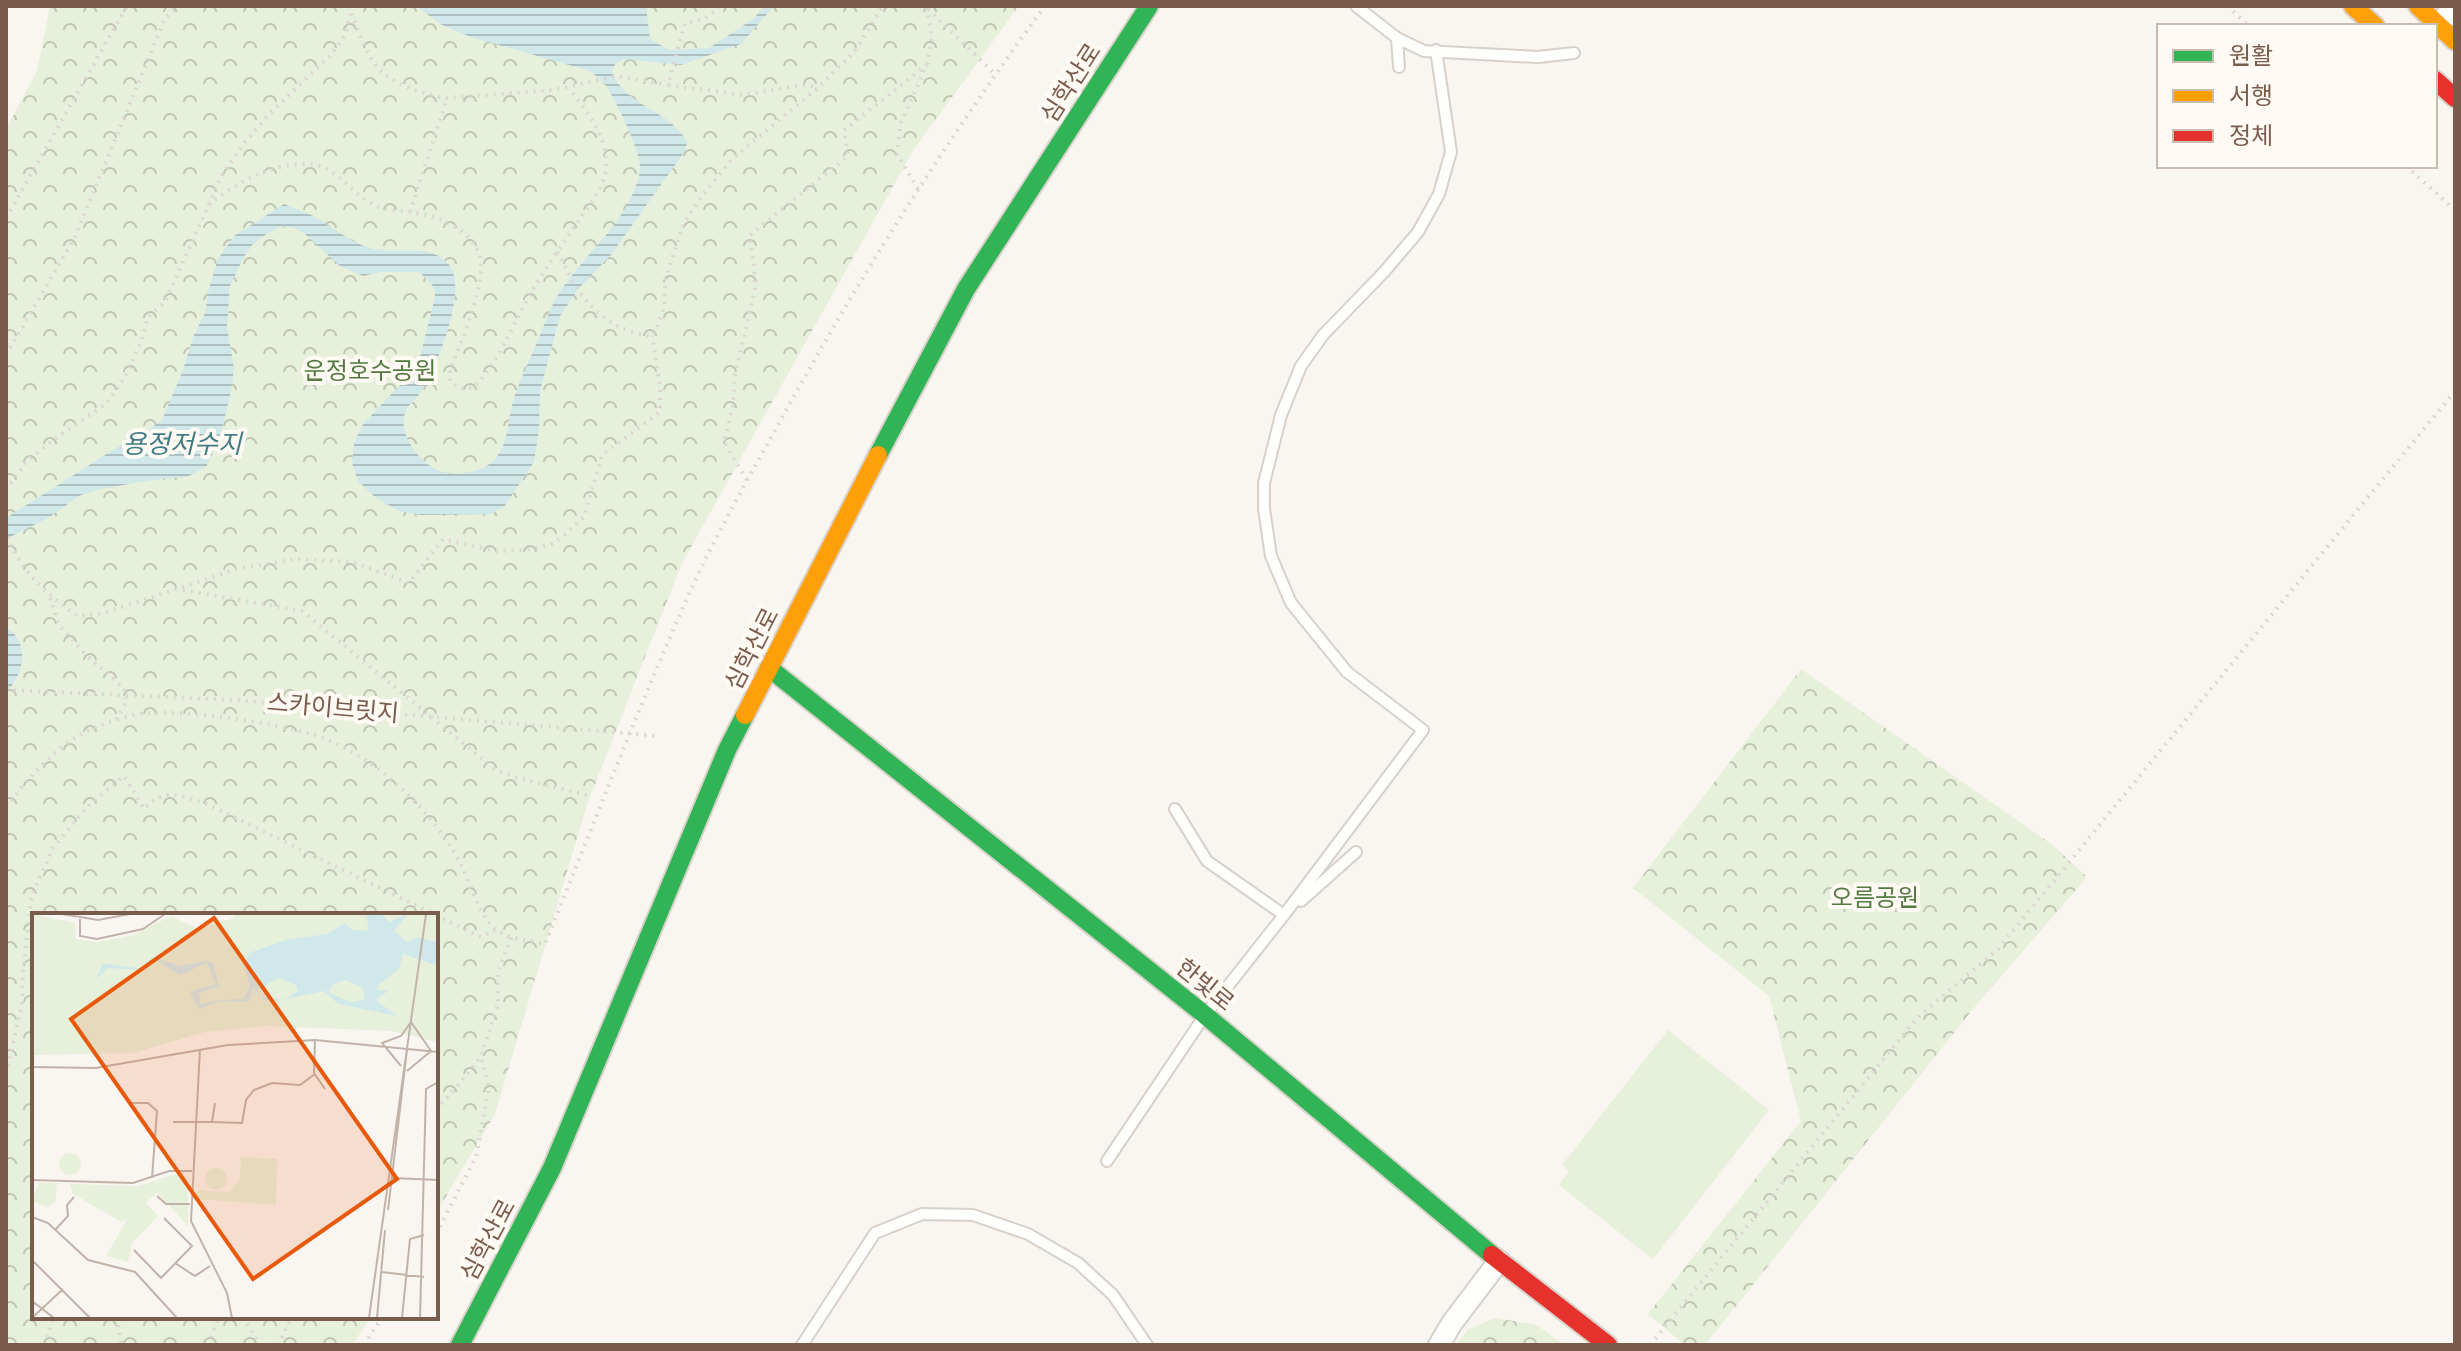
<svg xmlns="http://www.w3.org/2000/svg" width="2461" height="1351" font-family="Lato,'Noto Sans KR',sans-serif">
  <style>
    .forest { fill: url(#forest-crowns) }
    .pitch { fill: #e7f0db }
    .water { fill: url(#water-rules) }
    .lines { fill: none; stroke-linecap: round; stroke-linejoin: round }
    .lane-casing { stroke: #d7d1cb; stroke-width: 14 }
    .street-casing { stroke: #d7d1cb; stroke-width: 24 }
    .fast-casing { stroke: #d9d2cb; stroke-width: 22 }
    .slow-casing { stroke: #d9d2cb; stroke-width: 22 }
    .jam-casing { stroke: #d9d2cb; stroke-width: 22 }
    .path { stroke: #dcd5d0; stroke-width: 4; stroke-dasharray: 2 6; stroke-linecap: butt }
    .lane { stroke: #fefefd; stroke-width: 10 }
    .street { stroke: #fefefd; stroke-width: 20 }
    .fast { stroke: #30b455; stroke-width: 18 }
    .slow { stroke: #ff9f0a; stroke-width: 18 }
    .jam { stroke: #e5322d; stroke-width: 18 }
    .path-bridge { stroke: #dcd5d0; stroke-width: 4; stroke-dasharray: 2 6; stroke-linecap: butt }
    .labels { text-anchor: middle; stroke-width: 8; stroke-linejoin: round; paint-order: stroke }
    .street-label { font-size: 24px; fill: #7a5c4d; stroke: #fffaf3 }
    .park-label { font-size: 24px; fill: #537a41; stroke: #fffaf3 }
    .water-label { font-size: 26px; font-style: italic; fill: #437c86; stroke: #fffaf3 }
    .inset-river { fill: none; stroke: #d0e8ea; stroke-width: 4 }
    .inset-road { fill: none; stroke: #c2b3aa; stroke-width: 2 }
    .view { fill: #e8590c; fill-opacity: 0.15; stroke: #e8590c; stroke-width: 4 }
    .inset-edge { fill: none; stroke: #7a5c4d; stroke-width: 4 }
  </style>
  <defs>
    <pattern id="forest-crowns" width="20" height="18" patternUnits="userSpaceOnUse" patternTransform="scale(2)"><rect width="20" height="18" fill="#e7f0db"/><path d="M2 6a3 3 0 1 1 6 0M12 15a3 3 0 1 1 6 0" fill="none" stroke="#c0c6b4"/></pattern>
    <pattern id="water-rules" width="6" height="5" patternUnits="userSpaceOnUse" patternTransform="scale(2)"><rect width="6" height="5" fill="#d0e8ea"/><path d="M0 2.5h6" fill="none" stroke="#aebfc0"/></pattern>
  </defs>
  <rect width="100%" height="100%" fill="#f9f5f0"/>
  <g class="forest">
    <polygon points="50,6 1019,6 914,149 682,563 587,805 495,1114 436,1213 436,915 34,915 34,1317 371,1317 352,1345 6,1345 6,129 37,71"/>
    <polygon points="1801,669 2054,846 2087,877 1973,1009 1705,1345 1685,1345 1648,1314 1801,1121 1769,996 1633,888"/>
    <polygon points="1495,1318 1537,1325 1564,1345 1456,1345 1468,1330"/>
  </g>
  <polygon class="pitch" points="1668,1030 1769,1110 1653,1259 1559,1185 1569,1171 1562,1165"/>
  <g class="water">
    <path d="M416 6H646L650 39 669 50 709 48 753 19 765 6H774L741 44 681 65 624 59 616 63 612 70C621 105 670 109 687 142L685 151 610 256 579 288 560 316 540 391 539 429 534 462 504 507 489 514 421 515 400 511 377 499 358 481 352 463 354 443 363 424 402 383 420 357 435 297 434 289 431 283 419 272H381L363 276 340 266 305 234 293 227H279L265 235 252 245 243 258 230 286 227 327 234 369 231 392 219 441 206 467 187 477 152 480 100 489 81 495 48 518 6 539V518L113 450 153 427 162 420 183 370 193 337 205 313 209 288 218 259 234 236 284 204C295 209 307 212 317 218 334 228 350 242 370 248 395 255 432 241 450 266 467 291 438 363 424 387 420 396 410 402 406 411 395 433 422 467 443 472 458 476 483 472 494 460 510 443 507 418 514 398 520 380 528 364 535 347 541 334 545 321 551 308 575 258 627 229 640 172 643 155 615 98 604 83 600 79 595 75 590 71L471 37 442 25Z"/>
    <path d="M6 627C30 642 25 674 6 692Z"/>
  </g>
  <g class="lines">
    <defs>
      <g id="lane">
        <polyline points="1356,6 1397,38 1424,51 1538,57 1574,53"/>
        <polyline points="1397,38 1399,67"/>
        <polyline points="1301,901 1356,852"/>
        <polyline points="1284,915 1423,730 1347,672 1291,603 1271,556 1264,509 1264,483 1281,415 1301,366 1323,335 1384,272 1418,232 1439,194 1451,152 1436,50"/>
        <polyline points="1107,1161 1205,1015 1284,915 1207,861 1175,809"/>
        <polyline points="802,1345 875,1233 922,1214 973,1215 1028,1234 1078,1263 1113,1295 1147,1345"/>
      </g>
      <g id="street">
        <polyline points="2438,25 2455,6"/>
        <polyline points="1439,1345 1452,1323 1499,1261"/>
      </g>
      <g id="fast">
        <polyline points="878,455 966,289 1149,6"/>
        <polyline points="769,668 1205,1015 1492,1255"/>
        <polyline points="460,1345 552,1168 727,750 745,715"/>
      </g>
      <g id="slow">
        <polyline points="2353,6 2375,26"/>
        <polyline points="2418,6 2455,41"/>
        <polyline points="745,715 878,455"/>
      </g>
      <g id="jam">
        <polyline points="2435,80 2455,98"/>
        <polyline points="1492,1255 1608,1345"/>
      </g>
    </defs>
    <use href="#lane" class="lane-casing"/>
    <use href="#street" class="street-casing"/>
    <use href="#fast" class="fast-casing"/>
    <use href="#slow" class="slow-casing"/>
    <use href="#jam" class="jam-casing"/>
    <g class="path">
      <path d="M349 6C355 24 368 61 383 73 400 87 426 95 447 98L553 90 616 76 668 85"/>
      <path d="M719 6C710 18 700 21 685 23L668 85 744 95 802 85 819 87"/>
      <polyline points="2227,6 2249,26"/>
      <polyline points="928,9 995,74"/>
      <polyline points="2406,166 2455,210"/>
      <polyline points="918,189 897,154 901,122 927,65 932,38 927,7"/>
      <path d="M209 205C237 182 271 163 308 164 337 165 350 193 374 205 384 210 398 211 410 212 437 216 467 226 479 254 489 277 460 346 450 370V381L459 388H473C498 363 510 331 527 300 542 273 560 248 577 223 587 208 604 188 606 169 608 136 588 113 569 88"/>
      <polyline points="410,212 447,98"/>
      <polyline points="6,218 127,6"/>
      <path d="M557 252C565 265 570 279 579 291 596 316 623 334 652 336L659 323 664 307 666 277 684 223 702 196 732 159 819 87 854 52 883 6"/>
      <polyline points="6,355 75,237 165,18 177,6"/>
      <polyline points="747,480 724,442 733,406 735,374 755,289 754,263 749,236 848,156 844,130 927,65"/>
      <polyline points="6,490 27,461 56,438 107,403 125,377 141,342 148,317 165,302 223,173 245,142 270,113 330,56 345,36 351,11"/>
      <path d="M6 529C16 568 46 594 78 616L104 613 237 569 296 559 353 562 409 583 443 539 497 551 526 550 555 543 584 517 602 455 660 412V387L652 336"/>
      <polyline points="183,590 302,611 496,770 518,778 590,796"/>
      <polyline points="50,598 59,625 86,655 124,688 127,701 116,720"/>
      <path d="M6 807C28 778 61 740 96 727 112 721 132 714 149 713 194 711 267 722 311 734 337 741 377 765 395 783 421 806 444 832 460 863 470 882 478 913 493 927 504 939 529 940 545 944 592 828 637 711 688 596 714 538 747 481 778 425 858 279 947 139 1045 6"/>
      <path d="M6 1074 22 1005 23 972 32 895 53 848 88 806 124 776 144 809C167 786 177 796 205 803L481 937 495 930"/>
      <polyline points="436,1110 461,1082 481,1056 498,1005 498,972 512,936"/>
      <polyline points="436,1234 476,1157 489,1087 481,1056"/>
      <polyline points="119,1317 118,1328 122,1345"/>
      <polyline points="243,1317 260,1345"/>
      <polyline points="45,1345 53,1317"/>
      <polyline points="208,1345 219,1317"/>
      <polyline points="278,1345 292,1317"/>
      <polyline points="364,1345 382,1317"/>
      <polyline points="1650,1345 1918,1017 1998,949 2455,391"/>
    </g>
    <use href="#lane" class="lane"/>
    <use href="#street" class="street"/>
    <use href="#fast" class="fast"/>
    <use href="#slow" class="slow"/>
    <use href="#jam" class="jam"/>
    <polyline class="path-bridge" points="6,690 235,700 659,736"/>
  </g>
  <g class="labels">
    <g class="street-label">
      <text transform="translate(1071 83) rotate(-57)" y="8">심학산로</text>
      <text transform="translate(752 649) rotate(-63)" y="8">심학산로</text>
      <text transform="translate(333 708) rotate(5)" y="8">스카이브릿지</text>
      <text transform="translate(1205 985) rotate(39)" y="8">한빛로</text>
      <text transform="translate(488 1240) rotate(-62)" y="8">심학산로</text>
    </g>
    <g class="park-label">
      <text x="370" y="379">운정호수공원</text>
      <text x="1875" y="906">오름공원</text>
    </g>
    <g class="water-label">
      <text x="182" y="453">용정저수지</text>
    </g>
  </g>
  <g transform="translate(32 913)">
    <rect width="406" height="406" fill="#f9f5f0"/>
    <path d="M0 1 43 10 44 26 64 29 102 22 139 3 167 16 202 5 201 1H406V129L360 118 234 113 173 119 101 140 0 142ZM209 244 245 246 244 292 164 286 165 277 197 279 208 267ZM150 259 156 266V313L125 280 114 290 126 303 100 330 96 349 74 343 96 305 90 309 41 281 38 271 106 273ZM7 270H25L23 290 14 294 0 288Z" fill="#e7f0db"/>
    <path d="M27 251a11 11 0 1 1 22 0a11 11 0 1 1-22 0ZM173 266a11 11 0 1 1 22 0a11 11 0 1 1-22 0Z" fill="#e7f0db"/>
    <path d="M334 1H350L357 9 376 1 362 18 375 29 384 24 406 29V53L371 41 367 56 346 72V77L356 78 344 87 365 103 306 91 292 78 243 88 232 87 221 75 217 89 190 88 166 96 158 79 184 71 175 50 148 62 121 45 112 57 76 55 64 66 71 50 111 56 120 44 149 53 174 48 181 50 187 73 167 80 168 91 190 87 211 86 218 73 212 54 217 40 254 27 295 21 313 10 320 17 337 18ZM246 65 264 72 266 78 252 87 229 84 226 77ZM314 67 331 75 333 87 317 89 297 79 301 71Z" fill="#d0e8ea" fill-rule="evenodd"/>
    <path class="inset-river" d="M406 263V288M406 334V378"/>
    <path class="inset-road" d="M30 1 66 7 98 1M48 6V23L65 26 111 16 133 1M283 127 282 160 293 176M168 136 159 308 195 380 200 405M369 153 350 130 369 123 379 109 399 138 375 158M0 154 64 155 196 132 283 127 406 139M97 190H116L125 198 120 265M141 209H180L183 190M180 209 210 210 214 187 222 177 240 170 268 172 283 161M360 265 406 267M0 267 101 270 137 258H160M125 283 134 291H158M356 297 375 137M0 304 16 310 56 347 103 359 145 405M23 317 36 303 35 292 42 284M102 337 129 365 160 333 132 305M0 347 58 405M143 350 163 363 178 353M350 359 392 364M0 388 22 405M0 405 31 376M337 405 394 1M345 405 353 317M370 405 378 326 392 322M388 405 394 176 406 169"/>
    <path class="view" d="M182 5 365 266 221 366 39 106Z"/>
    <rect width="406" height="406" class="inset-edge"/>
  </g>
  <rect width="2461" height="1351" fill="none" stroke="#7a5c4d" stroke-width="16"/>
  <rect x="2157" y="24" width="280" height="144" fill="#fffaf3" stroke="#cabbb1" stroke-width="2"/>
  <rect x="2173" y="50" width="40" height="12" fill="#30b455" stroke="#cabbb1" stroke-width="2"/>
  <text x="2229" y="64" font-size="24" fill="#7a5c4d">원활</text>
  <rect x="2173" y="90" width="40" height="12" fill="#ff9f0a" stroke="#cabbb1" stroke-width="2"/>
  <text x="2229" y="104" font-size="24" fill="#7a5c4d">서행</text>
  <rect x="2173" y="130" width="40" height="12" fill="#e5322d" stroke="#cabbb1" stroke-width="2"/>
  <text x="2229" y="144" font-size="24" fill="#7a5c4d">정체</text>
</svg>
